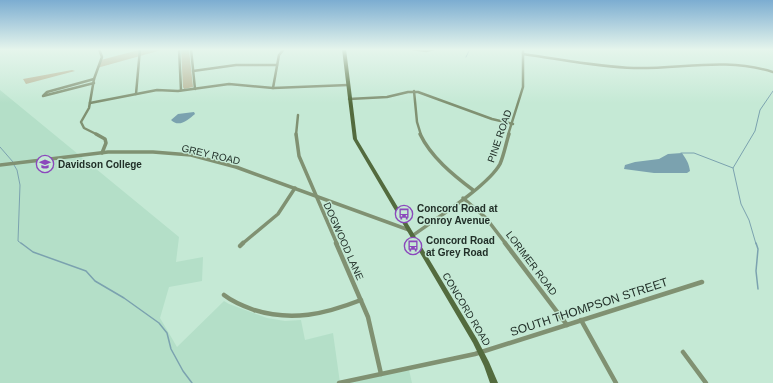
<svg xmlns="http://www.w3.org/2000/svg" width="773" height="383" font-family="Helvetica,sans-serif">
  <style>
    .built { fill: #b4dfc8 }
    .green { fill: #b6b394 }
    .water { fill: #7ba2af }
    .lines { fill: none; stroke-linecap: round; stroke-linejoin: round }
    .stream-far1 { stroke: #7ba2af; stroke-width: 1 }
    .stream { stroke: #7ba2af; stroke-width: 1.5 }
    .minor-far2 { stroke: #809172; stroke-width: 2.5 }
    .minor-far1 { stroke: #809172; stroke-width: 3.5 }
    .minor { stroke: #809172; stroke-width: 4.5 }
    .secondary { fill: #536b3e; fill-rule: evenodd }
    .labels { text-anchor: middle; stroke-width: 3; stroke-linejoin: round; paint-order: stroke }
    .street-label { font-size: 10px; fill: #212f28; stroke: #c5e9d5 }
    .poi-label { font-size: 10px; font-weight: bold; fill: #212f28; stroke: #c5e9d5; text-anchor: start }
    .near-street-label { font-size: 12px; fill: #212f28; stroke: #c5e9d5 }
  </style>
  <rect width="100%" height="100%" fill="#c5e9d5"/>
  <g class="built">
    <polygon points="0,90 179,237 176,262 203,257 202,281 169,287 160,318 177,347 224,301 229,304 267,318 285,321 301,320 305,340 333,333 340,383 0,383"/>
    <polygon points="409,370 412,383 343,383"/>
  </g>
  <g class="green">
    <polygon points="142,49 165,49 97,68 101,60"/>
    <polygon points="181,49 189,49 193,87 184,89 183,87"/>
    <polygon points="72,70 75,71 26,84 23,79"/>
  </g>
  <g class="water">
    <path d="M194 112 195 114C188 120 179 128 171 120L178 114Z"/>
    <path d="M682 153C686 159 689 163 690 171L687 173H654L624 169 625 165 635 162 659 159 668 154Z"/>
  </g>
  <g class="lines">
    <g class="stream-far1">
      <polyline points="466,57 470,49"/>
      <polyline points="0,147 13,162"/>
      <polyline points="681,153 694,153 733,168"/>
      <polyline points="14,165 17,170 20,185 18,241 22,244"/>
      <polyline points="756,244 749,220 741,204 733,168 755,131 760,110 773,91"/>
    </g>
    <g class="stream">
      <polyline points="21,243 33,252 86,271 95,281 124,298 159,323 167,333 171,349 183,371 192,383"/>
      <polyline points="756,243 758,249 756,271 758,289"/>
    </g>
    <g class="minor-far2">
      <polyline points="179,49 181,90"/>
      <polyline points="191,49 195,89"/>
      <polyline points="412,49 426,51 434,49"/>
      <path d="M523 54C560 59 597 67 634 68 683 69 724 57 773 72"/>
      <polyline points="193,71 236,65 277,65"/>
      <polyline points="94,79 47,92 43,96 94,83"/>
      <polyline points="273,88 279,55 284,49"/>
      <polyline points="414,91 417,122 421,135"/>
      <polyline points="136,94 140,49"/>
      <polyline points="349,99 387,97 408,92 418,92 492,119 513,124"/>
      <polyline points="90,103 157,90 178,91 229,84 273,88 348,85"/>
      <polyline points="98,135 84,128 81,122 89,108 94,79 102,57 99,49"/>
      <polyline points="296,135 298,115"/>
      <polyline points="508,135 523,87 523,49"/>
    </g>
    <g class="minor-far1">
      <polyline points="96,134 105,139 106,143 102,153"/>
      <polyline points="296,134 299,156 337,244"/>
      <path d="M420 134C431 157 453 175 473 190"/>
      <polyline points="0,165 108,152 153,152 191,155 236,167 409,230"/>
      <polyline points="463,198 486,218 506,244"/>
      <path d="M412 236C434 220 488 186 500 164 504 155 506 143 509 134"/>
      <polyline points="242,244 278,214 295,188"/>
    </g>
    <g class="minor">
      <polyline points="336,243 368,317 381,374"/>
      <polyline points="505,243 567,325"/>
      <polyline points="240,246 243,243"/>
      <path d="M224 295C233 302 243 306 254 310 292 322 325 314 361 300"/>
      <polyline points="581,320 616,383"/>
      <polyline points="683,352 706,383"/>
      <polyline points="339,383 475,354 702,282"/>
    </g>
    <polygon class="secondary" points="342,49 346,49 357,139 477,339 489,362 498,383 490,383 484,366 473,343 353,139"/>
  </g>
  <linearGradient id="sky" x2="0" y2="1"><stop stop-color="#7cadd1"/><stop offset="0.48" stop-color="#e5f5ec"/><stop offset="1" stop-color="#e5f5ec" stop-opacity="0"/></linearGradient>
  <rect width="773" height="103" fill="url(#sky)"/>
  <defs>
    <symbol id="university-ring" viewBox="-11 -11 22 22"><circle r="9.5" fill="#c5e9d5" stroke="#8b48bc" stroke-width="1.5"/><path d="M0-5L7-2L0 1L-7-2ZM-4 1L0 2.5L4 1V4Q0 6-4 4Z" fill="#8b48bc"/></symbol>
    <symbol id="bus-ring" viewBox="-11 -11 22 22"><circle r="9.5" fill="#c5e9d5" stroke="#8b48bc" stroke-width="1.5"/><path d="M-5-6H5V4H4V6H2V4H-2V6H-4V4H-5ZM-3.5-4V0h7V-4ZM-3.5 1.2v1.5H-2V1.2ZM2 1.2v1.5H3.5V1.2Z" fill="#8b48bc"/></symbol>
  </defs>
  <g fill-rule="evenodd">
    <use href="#university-ring" x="35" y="154" width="20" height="20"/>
    <use href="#bus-ring" x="394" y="204" width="20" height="20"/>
    <use href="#bus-ring" x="403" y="236" width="20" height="20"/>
  </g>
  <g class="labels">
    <g class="street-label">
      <text transform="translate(499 136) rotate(-71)" y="4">PINE ROAD</text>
      <text transform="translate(211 154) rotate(13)" y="4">GREY ROAD</text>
      <text transform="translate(344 241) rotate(66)" y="4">DOGWOOD LANE</text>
      <text transform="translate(532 263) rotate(53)" y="4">LORIMER ROAD</text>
      <text transform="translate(467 309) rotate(59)" y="4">CONCORD ROAD</text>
    </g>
    <g class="poi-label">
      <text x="58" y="168">Davidson College</text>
      <text x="417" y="212">Concord Road at<tspan x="417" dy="12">Conroy Avenue</tspan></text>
      <text x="426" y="244">Concord Road<tspan x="426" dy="12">at Grey Road</tspan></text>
    </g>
    <g class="near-street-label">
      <text transform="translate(589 307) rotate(-18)" y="4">SOUTH THOMPSON STREET</text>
    </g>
  </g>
</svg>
